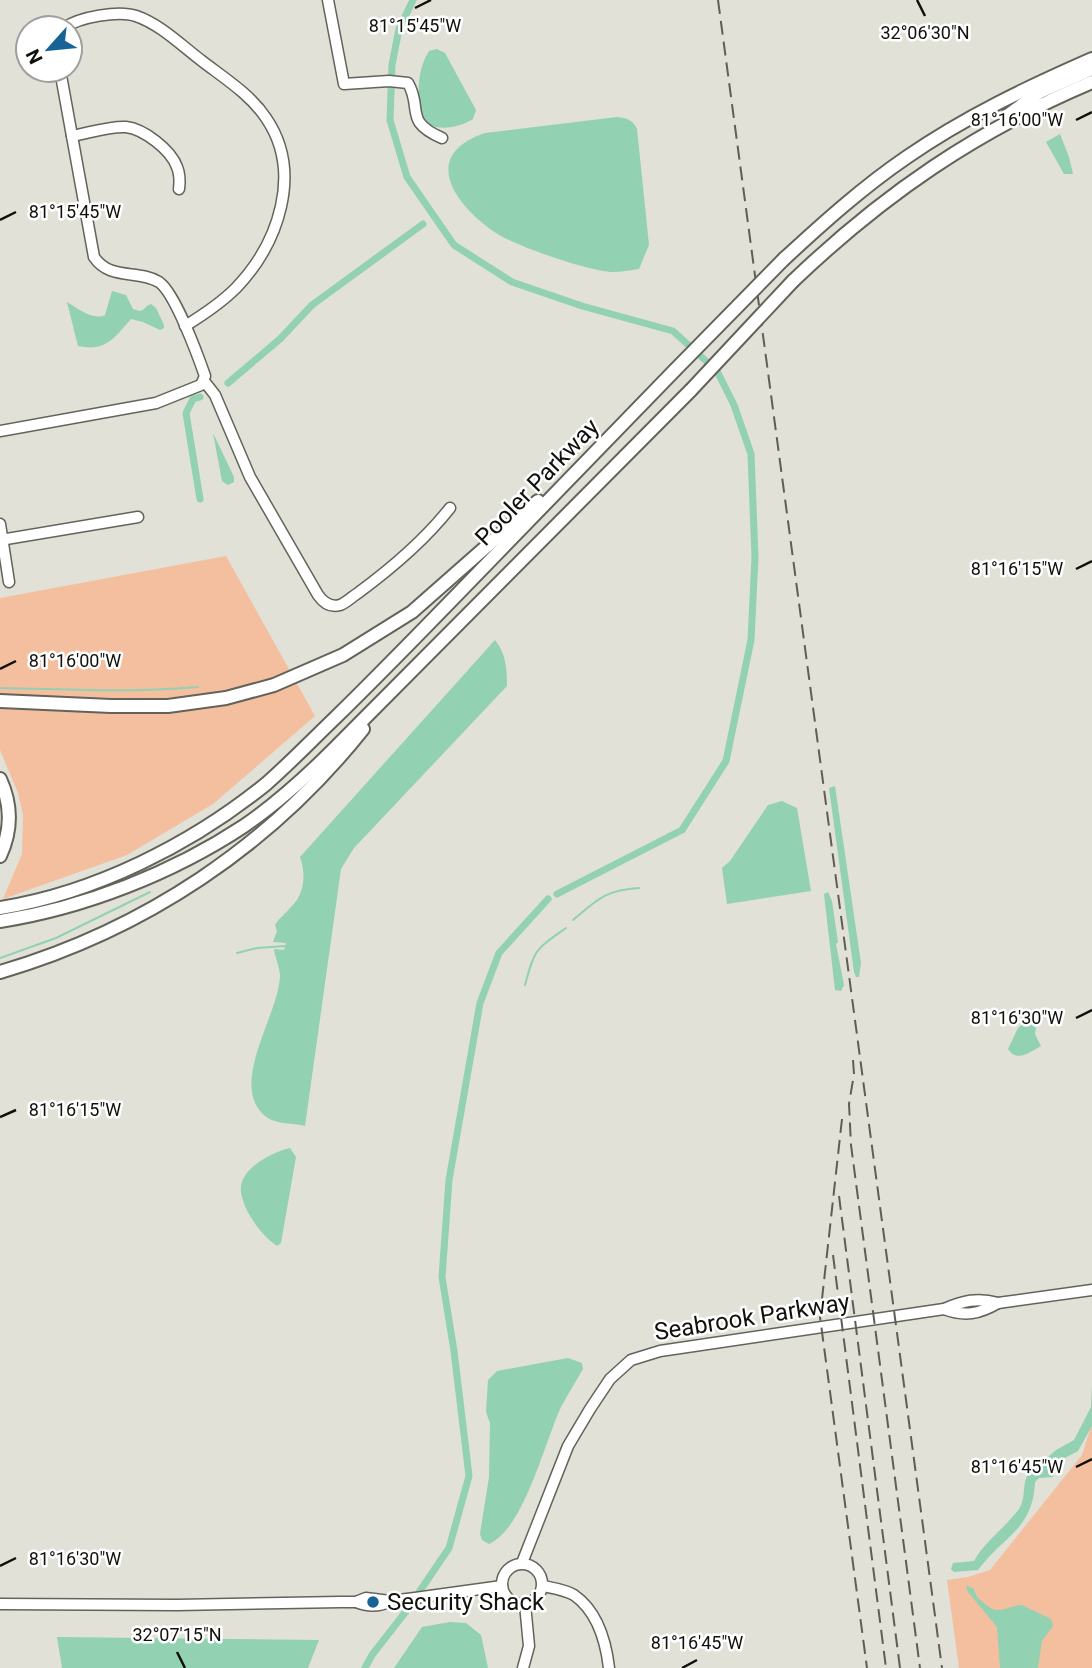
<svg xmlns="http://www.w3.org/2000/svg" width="1092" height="1668" font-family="Roboto,sans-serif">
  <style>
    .green { fill: #f4bf9f }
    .water { fill: #92d1b1 }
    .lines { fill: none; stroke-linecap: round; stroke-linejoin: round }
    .stream { stroke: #92d1b1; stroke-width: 2 }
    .canal { stroke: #92d1b1; stroke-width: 7 }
    .minor-casing { stroke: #63635a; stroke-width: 13 }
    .major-casing { stroke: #63635a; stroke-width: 16 }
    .minor { stroke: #fff; stroke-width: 10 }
    .major { stroke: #fff; stroke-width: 12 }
    .rail { stroke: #5e5e58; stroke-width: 2; stroke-dasharray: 14 7; stroke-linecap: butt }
    .major-bridge-casing { stroke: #63635a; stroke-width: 16; stroke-linecap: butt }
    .major-bridge { stroke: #fff; stroke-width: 12 }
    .ticks { fill: none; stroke: #10100c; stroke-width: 2.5 }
    .poi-dot { fill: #186396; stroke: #fff; stroke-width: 2.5 }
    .labels { text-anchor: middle; stroke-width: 5; stroke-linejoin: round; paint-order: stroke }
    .street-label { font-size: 24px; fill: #10100c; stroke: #fff }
    .poi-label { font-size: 24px; fill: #10100c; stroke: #fff; text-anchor: start }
    .ticks-label { font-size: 18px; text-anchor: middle; fill: #10100c; stroke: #fff; stroke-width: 5; stroke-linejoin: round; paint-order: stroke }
  </style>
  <rect width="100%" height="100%" fill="#e1e1d7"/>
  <g class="green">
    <polygon points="226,556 315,716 213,804 127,855 3,899 22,854 23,815 18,793 0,750 0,598"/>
    <polygon points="1092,1423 1092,1668 959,1668 947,1580 968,1577 990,1570 1082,1455"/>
  </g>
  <g class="water">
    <path d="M437 49 445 53 476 110 473 119C459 128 436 132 422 121 417 98 416 72 429 51Z"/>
    <path d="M617 117C627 118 633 120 637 129L649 245 639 269C630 270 621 272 613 272 591 272 515 246 496 233 456 206 418 156 485 133Z"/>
    <polygon points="1060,134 1069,157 1073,174 1064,174 1046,142"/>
    <path d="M112 291 126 295 133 309C146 314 142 307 151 304L156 308 164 325V328L160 330 143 322 131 319C114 338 106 352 78 346L67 302C77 308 93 321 105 315Z"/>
    <polygon points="213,433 234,477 234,482 228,485 222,481"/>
    <path d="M495 640C506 654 507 668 507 686L354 848 341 869 305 1126C294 1123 276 1124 268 1118 225 1088 279 1016 280 976 280 967 275 958 274 949L284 950 286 943 273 942 277 931 275 925C280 917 285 914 291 907 305 894 306 874 300 857Z"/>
    <polygon points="835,786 861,963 859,977 856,977 854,972 829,788"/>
    <polygon points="782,801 797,808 811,891 727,904 722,868 730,861 768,805"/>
    <polygon points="828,892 832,901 838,942 836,944 844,985 841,991 835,990 824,894"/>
    <path d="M1024 1023 1032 1024 1036 1028 1035 1034 1041 1046C1030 1052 1017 1063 1008 1049L1018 1028Z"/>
    <path d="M290 1148 296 1157 281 1243 277 1246C261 1235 244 1212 241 1192 238 1169 272 1152 290 1148Z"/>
    <path d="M568 1358 582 1363 583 1369C576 1381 568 1394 561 1407 545 1441 524 1529 489 1544L482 1540 480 1534 489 1477 490 1423 486 1412 488 1380 497 1371Z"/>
    <path d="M1092 1385V1426L1078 1451 1061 1460 1053 1477 1039 1478 1035 1482C1033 1530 1003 1536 978 1570L954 1572 951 1569 953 1563 974 1561C985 1541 1005 1528 1019 1509 1026 1498 1022 1487 1027 1476L1056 1450 1074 1440 1091 1407Z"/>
    <path d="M966 1585 974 1589C976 1597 978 1598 984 1603 999 1617 1005 1606 1022 1605L1051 1619 1053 1626 1042 1641 1038 1668H1000L997 1627 968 1592Z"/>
    <polygon points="450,1622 466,1623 481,1635 488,1668 394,1668 422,1627"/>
    <polygon points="57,1637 319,1640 308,1668 62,1668"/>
  </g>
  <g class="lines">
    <g class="stream">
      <path d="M0 688C66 689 132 693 198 687"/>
      <path d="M573 920C598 899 606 890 639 888"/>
      <polyline points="237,953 257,948 285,946"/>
      <polyline points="0,958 56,938 150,892"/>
      <path d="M525 985C535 948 535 950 566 928"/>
    </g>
    <g class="canal">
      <polyline points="413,0 399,29 392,65 390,120 407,177 454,245 512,282 582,306 673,331 717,371 734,405 751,454 755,557 751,640 726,761 682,830 557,894"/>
      <polyline points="228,383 280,339 312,305 423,224"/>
      <polyline points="200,397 193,399 186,413 200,499"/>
      <polyline points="365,1668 372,1655 407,1610 449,1548 469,1476 454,1351 442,1277 449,1180 480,1003 499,953 548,899"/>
    </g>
    <defs>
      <g id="minor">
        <path d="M328 0 344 84 389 81 408 83C423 109 403 121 442 138"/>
        <path d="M64 28C79 17 119 10 136 16 160 24 182 46 202 61 224 78 250 94 266 118 303 172 279 243 236 288 221 303 203 315 185 326"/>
        <path d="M72 136C89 133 109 126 126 127 144 129 171 150 177 167 180 174 180 181 179 189"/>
        <path d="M204 381 215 395 250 477 318 595C323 602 330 608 340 605 346 603 353 596 358 593 392 568 424 541 450 508"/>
        <path d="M0 431 156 403 201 385 205 376C198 356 175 293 159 282 138 269 110 281 94 257L60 70"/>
        <polyline points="0,524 9,582"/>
        <polyline points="0,540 138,517"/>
        <path d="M944 1309C965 1317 979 1314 998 1303"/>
        <path d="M522 1563 568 1446 590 1409 610 1379 631 1360 660 1351 944 1309C963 1301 977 1297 998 1303L1092 1290"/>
        <circle cx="522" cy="1584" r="20"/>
        <path d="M543 1586C553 1588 566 1590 574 1595 597 1611 606 1642 609 1668"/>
        <path d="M356 1602C368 1607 379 1607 390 1601"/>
        <polyline points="0,1604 177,1605 340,1602 356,1602 366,1598 390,1601 415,1598 502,1586"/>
        <polyline points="523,1668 529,1646 525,1604"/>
      </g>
      <g id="major">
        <polyline points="1008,115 1040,92 1092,69"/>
        <path d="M784 259C823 223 863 187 907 157 965 117 1028 87 1092 59"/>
        <path d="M793 281C884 194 976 131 1092 82"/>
        <polyline points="0,701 111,706 168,706 226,698 274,685 343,655 412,612 538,501"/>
        <path d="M0 779C12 805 12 830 0 856"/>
        <path d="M0 908C95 893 192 844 266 784 290 763 312 740 335 718 373 681 410 643 447 605 523 527 599 449 675 370"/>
        <path d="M0 921C84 908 173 873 244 826 276 804 306 777 334 749L691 390"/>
        <path d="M0 972C144 930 270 846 363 729"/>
      </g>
    </defs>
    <use href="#minor" class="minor-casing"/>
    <use href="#major" class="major-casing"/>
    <use href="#minor" class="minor"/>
    <use href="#major" class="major"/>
    <g class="rail">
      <polyline points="718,0 942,1668"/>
      <polyline points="853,1060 854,1074 849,1104 851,1145 920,1668"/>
      <polyline points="842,1119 820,1317 867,1668"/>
      <polyline points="839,1196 900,1668"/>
      <polyline points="833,1255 886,1668"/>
    </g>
    <defs>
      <g id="major-bridge">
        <polyline points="675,370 784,259"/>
        <polyline points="691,390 793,281"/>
      </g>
    </defs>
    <use href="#major-bridge" class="major-bridge-casing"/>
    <use href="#major-bridge" class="major-bridge"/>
  </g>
  <path class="ticks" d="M917 0 925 16M415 8 431 0M1076 120 1092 112M0 220 16 212M1076 569 1092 561M0 669 16 661M1076 1018 1092 1010M0 1117 16 1110M1076 1467 1092 1459M0 1566 16 1558M177 1652 185 1668M682 1668 697 1660"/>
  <circle class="poi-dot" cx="373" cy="1602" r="7"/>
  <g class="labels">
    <g class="street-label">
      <text transform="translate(537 482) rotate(-46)" y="8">Pooler Parkway</text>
      <text transform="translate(752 1317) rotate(-9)" y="8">Seabrook Parkway</text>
    </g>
    <g class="poi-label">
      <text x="387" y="1610">Security Shack</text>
    </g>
  </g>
  <g class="ticks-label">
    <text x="415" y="32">81°15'45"W</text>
    <text x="925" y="39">32°06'30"N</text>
    <text x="1017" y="126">81°16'00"W</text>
    <text x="75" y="218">81°15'45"W</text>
    <text x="1017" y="575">81°16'15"W</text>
    <text x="75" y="667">81°16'00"W</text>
    <text x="1017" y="1024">81°16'30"W</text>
    <text x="75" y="1116">81°16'15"W</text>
    <text x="1017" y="1473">81°16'45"W</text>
    <text x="75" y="1565">81°16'30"W</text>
    <text x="177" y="1641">32°07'15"N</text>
    <text x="697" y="1649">81°16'45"W</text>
  </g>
  <g transform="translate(49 49) rotate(243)"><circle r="33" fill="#ffffff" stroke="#9f9f9e" stroke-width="2"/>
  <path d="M0-5L12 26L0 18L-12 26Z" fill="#186396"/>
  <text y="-10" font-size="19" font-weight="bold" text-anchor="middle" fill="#10100c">N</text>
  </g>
</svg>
